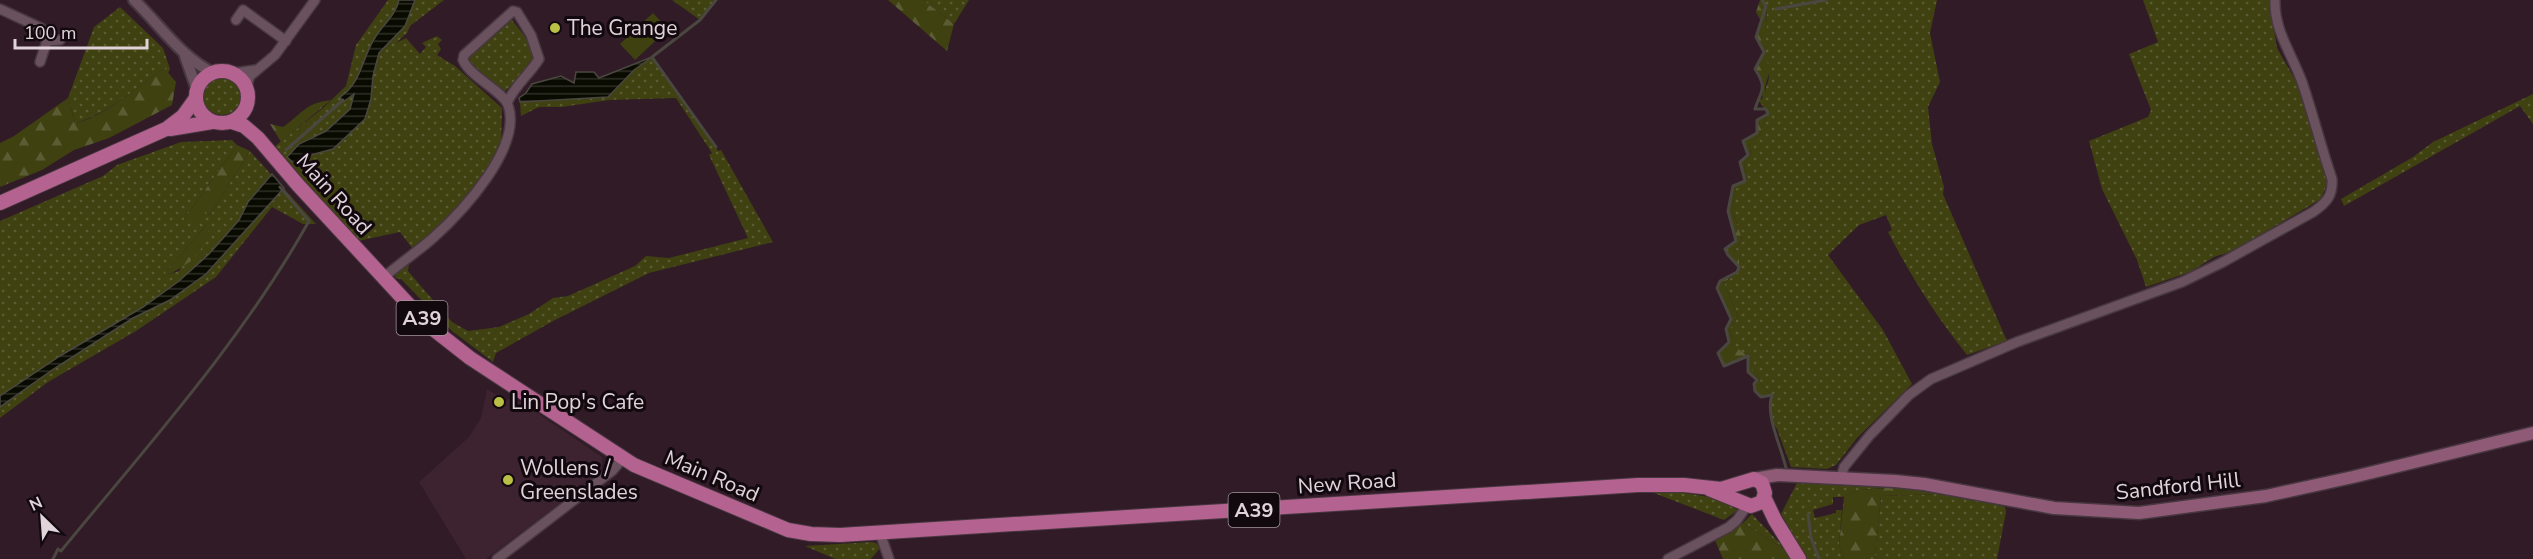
<svg xmlns="http://www.w3.org/2000/svg" width="2533" height="559" font-family="'Nunito Sans',sans-serif">
  <style>
    .built { fill: #3d2330 }
    .grass { fill: url(#grass-dots); fill-rule: evenodd }
    .forest { fill: url(#forest-firs) }
    .park { fill: #3f4111 }
    .water { fill: url(#water-rules); stroke: #4a4741; stroke-width: 1.5 }
    .lines { fill: none; stroke-linecap: round; stroke-linejoin: round }
    .stream { stroke: #4a4741; stroke-width: 3 }
    .minor-casing { stroke: #473740; stroke-width: 12 }
    .tertiary-casing { stroke: #473740; stroke-width: 14 }
    .secondary-casing { stroke: #473740; stroke-width: 15 }
    .primary-casing { stroke: #473740; stroke-width: 16 }
    .minor { stroke: #69515d; stroke-width: 9 }
    .tertiary { stroke: #69515d; stroke-width: 10 }
    .secondary { stroke: #8e5a76; stroke-width: 12 }
    .primary { stroke: #b4628f; stroke-width: 14 }
    .poi-dot { fill: #bac045; stroke: #12090e; stroke-width: 2 }
    .labels { text-anchor: middle; stroke-width: 6; stroke-linejoin: round; paint-order: stroke }
    .shield { fill: #12090e; stroke: #a3969d; stroke-width: 1.5 }
    .shield-label { font-size: 20px; font-weight: bold; fill: #e1d3da }
    .poi-label { font-size: 21px; fill: #e1d3da; stroke: #12090e; text-anchor: start }
    .street-label { font-size: 21px; fill: #e1d3da; stroke: #12090e }
  </style>
  <defs>
    <pattern id="grass-dots" width="8" height="8" patternUnits="userSpaceOnUse" patternTransform="scale(1.5)"><rect width="8" height="8" fill="#3f4111"/><path d="M2 2h.1M6 6h.1" fill="none" stroke="#5a5c33" stroke-width="1.8" stroke-linecap="round"/></pattern>
    <pattern id="forest-firs" width="22" height="20" patternUnits="userSpaceOnUse" patternTransform="scale(1.5)"><rect width="22" height="20" fill="#3f4111"/><path d="M5 1l3.5 6h-7zM16 11l3.5 6h-7z" fill="#5a5c33"/></pattern>
    <pattern id="water-rules" width="6" height="5" patternUnits="userSpaceOnUse" patternTransform="scale(1.5)"><rect width="6" height="5" fill="#0a0b00"/><path d="M0 2.5h6" fill="none" stroke="#2d2e25"/></pattern>
  </defs>
  <rect width="100%" height="100%" fill="#301b26"/>
  <polygon class="built" points="487,389 506,401 511,397 524,404 602,457 602,465 601,472 486,559 466,559 419,482 469,437 481,418"/>
  <g class="grass">
    <polygon points="388,0 444,0 410,26 407,33 396,43 406,38 420,54 426,47 422,43 437,36 442,40 438,44 441,49 437,55 455,66 502,108 501,150 492,175 415,252 400,232 358,241 274,147 323,108 346,86 356,45"/>
    <polygon points="672,0 716,0 700,20"/>
    <polygon points="923,0 969,0 954,24"/>
    <path d="M1762 0H1937L1930 33 1940 82 1928 107 1932 144 1944 187 1943 194 2007 341 1967 355C1934 313 1913 280 1888 232L1892 230 1886 215 1859 225 1828 255 1883 330 1912 384 1857 438 1836 465 1827 469 1791 467 1777 429 1770 419C1772 410 1769 403 1772 395 1760 387 1761 378 1752 369V358L1735 348 1730 329 1738 316 1724 283C1739 271 1740 271 1734 252L1742 239 1732 209 1736 188 1747 181 1744 163 1751 155 1749 142 1759 136 1768 114 1759 101 1765 95C1765 89 1766 87 1768 82 1771 71 1765 62 1764 53 1761 35 1773 17 1762 0Z"/>
    <polygon points="2143,0 2269,0 2277,48 2297,83 2328,181 2321,199 2233,251 2214,257 2190,272 2146,287 2137,260 2102,189 2089,141 2148,117 2151,110 2129,54 2158,42"/>
    <path d="M120 7 163 48 170 69 168 73 164 68C139 86 105 116 75 123L68 98 94 27Z"/>
    <path d="M511 19C547 63 541 57 502 94L483 77 466 58Z"/>
    <polygon points="652,57 718,151 721,150 773,242 649,273 555,320 496,353 493,362 452,331 401,279 395,278 396,270 409,264 408,271 452,322 468,331 499,327 529,314 553,298 568,296 635,266 646,256 669,258 748,238 709,155 712,153 676,98 609,100 562,107 539,107 521,116 520,102 608,97 634,70"/>
    <circle cx="222" cy="96" r="19"/>
    <polygon points="2533,94 2533,124 2520,106 2344,206 2341,199 2413,157 2433,142"/>
    <path d="M232 140 237 145 183 221 203 213 210 215 250 151 316 224H303L272 207 216 277 136 331 48 382 0 418V221L103 176 117 165 181 142ZM207 224 179 271 163 276Z"/>
    <polygon points="1798,481 1858,483 1883,488 1861,490 1842,497 1833,497 1833,504 1813,510 1815,518 1836,513 1836,510 1842,510 1839,545 1844,559 1807,559 1781,514"/>
    <polygon points="1678,492 1716,498 1738,510 1724,520 1654,493"/>
    <polygon points="1939,494 1985,501 2005,507 2006,512 1997,559 1878,559 1875,555 1881,496"/>
    <polygon points="1752,514 1787,551 1743,523"/>
    <polygon points="872,542 876,543 880,548 871,559 835,559 805,546"/>
  </g>
  <g class="forest">
    <polygon points="888,0 923,0 954,24 947,51"/>
    <polygon points="1760,0 1766,6 1767,30 1764,52 1770,70 1765,87 1765,96 1762,97 1763,81 1755,69 1763,52 1756,37 1762,23 1756,12"/>
    <path d="M164 68 176 82 172 105 109 138 74 150 42 170 0 187V143L14 136 68 98 75 123C103 118 140 85 164 68Z"/>
    <path d="M331 100 281 142 270 124 283 127C303 113 305 103 331 100Z"/>
    <polygon points="1768,114 1759,136 1749,142 1751,155 1744,163 1747,181 1736,189 1732,209 1742,239 1734,252 1739,260 1739,267 1728,255 1725,249 1736,241 1728,211 1733,186 1745,181 1740,162 1748,155 1743,141 1757,133 1757,120"/>
    <polygon points="237,145 250,151 210,215 203,213 198,221 183,221"/>
    <path d="M208 223C211 250 184 269 162 277Z"/>
    <path d="M1737 272 1724 283 1738 316 1730 329 1735 347 1752 358V369C1761 378 1760 387 1772 395L1761 397 1755 391 1754 384 1757 380 1748 372V356L1724 366 1718 353 1729 342 1726 329 1731 319 1717 288 1720 281Z"/>
    <polygon points="1899,487 1939,494 1881,496 1875,555 1878,559 1844,559 1839,545 1844,496 1861,490"/>
    <polygon points="1743,523 1787,551 1791,559 1723,559 1714,538"/>
  </g>
  <polygon class="park" points="653,13 668,29 635,60 620,44"/>
  <g class="water">
    <path d="M399 0H415L405 26 379 53 373 76 371 99 365 119 333 149 311 155 298 167 287 157 299 144 326 131 350 109 354 94 343 102 340 97C362 83 362 56 376 36 384 24 396 14 399 0Z"/>
    <polygon points="652,57 634,70 608,97 520,102 519,98 526,93 532,84 561,76 574,83 576,72 594,72 599,78"/>
    <polygon points="272,174 284,188 206,274 170,300 133,318 52,370 0,407 0,396 60,356 143,307 179,281 209,254 239,220 248,202"/>
  </g>
  <g class="lines">
    <g class="stream">
      <path d="M1762 0 1766 6 1756 37 1764 52 1755 69C1768 89 1761 90 1755 109H1766L1768 114 1757 120V133L1743 141 1748 155 1740 162 1745 181 1733 186 1728 211 1736 241 1725 249 1728 255 1739 267 1737 272 1720 281 1717 288 1731 319 1726 329 1729 342 1718 353 1724 366 1748 356V372L1757 380 1754 384 1755 391 1761 397 1772 395C1765 415 1781 446 1786 468"/>
      <polyline points="1776,9 1826,0"/>
      <polyline points="716,147 652,57 700,20 716,0"/>
      <polyline points="286,150 343,100"/>
      <polyline points="1808,514 1811,538 1819,559"/>
      <path d="M53 559 58 549 61 551C148 445 242 341 309 221L280 187"/>
    </g>
    <defs>
      <g id="minor">
        <polyline points="0,9 41,28 47,41 40,62"/>
        <polyline points="236,20 243,10 286,41"/>
        <polyline points="47,41 60,40"/>
        <polyline points="234,73 255,70"/>
        <polyline points="246,87 250,76 275,55 315,0"/>
        <path d="M383 278C399 264 417 252 433 238 462 212 523 147 508 105 503 91 470 77 463 60L464 55 513 11 517 12 531 35 539 59C529 75 515 85 507 103"/>
        <path d="M1841 478 1844 467 1870 435 1909 395 1931 379 2017 342 2182 282 2223 262 2313 212C2326 203 2333 196 2332 179 2321 147 2313 114 2302 82 2292 54 2274 31 2275 0"/>
        <polyline points="880,533 889,559"/>
        <polyline points="497,559 612,471 623,458"/>
        <polyline points="1668,559 1729,527 1737,520 1747,506"/>
      </g>
      <g id="tertiary">
        <path d="M134 0C160 25 180 56 213 73"/>
        <polyline points="185,56 197,90"/>
      </g>
      <polyline id="secondary" points="1754,479 1777,475 1895,481 1924,484 2054,508 2139,513 2266,496 2353,477 2533,433"/>
      <g id="primary">
        <circle cx="222" cy="97" r="26"/>
        <polyline points="232,122 244,126 258,138 298,185 409,305 433,329 470,358 634,465 788,530 811,534 840,535 1638,485 1684,485 1721,489 1754,479 1762,483 1765,493 1762,502 1751,506 1709,489"/>
        <polyline points="170,129 212,122"/>
        <polyline points="0,203 166,129 183,116 196,98"/>
        <polyline points="1764,497 1775,520 1799,559"/>
      </g>
    </defs>
    <use href="#minor" class="minor-casing"/>
    <use href="#tertiary" class="tertiary-casing"/>
    <use href="#secondary" class="secondary-casing"/>
    <use href="#primary" class="primary-casing"/>
    <use href="#minor" class="minor"/>
    <use href="#tertiary" class="tertiary"/>
    <use href="#secondary" class="secondary"/>
    <use href="#primary" class="primary"/>
  </g>
  <g class="poi-dot">
    <circle cx="555" cy="28" r="6"/>
    <circle cx="499" cy="402" r="6"/>
    <circle cx="508" cy="480" r="6"/>
  </g>
  <g class="labels">
    <g class="shield">
      <rect x="396.5" y="301" width="51" height="34" rx="4.5"/>
      <rect x="1228.5" y="493" width="51" height="34" rx="4.5"/>
    </g>
    <g class="shield-label">
      <text x="422" y="325">A39</text>
      <text x="1254" y="517">A39</text>
    </g>
    <g class="poi-label">
      <text x="567" y="35">The Grange</text>
      <text x="511" y="409">Lin Pop's Cafe</text>
      <text x="520" y="475">Wollens /<tspan x="520" dy="24">Greenslades</tspan></text>
    </g>
    <g class="street-label">
      <text transform="translate(334 194) rotate(48)" y="7">Main Road</text>
      <text transform="translate(712 476) rotate(23)" y="7">Main Road</text>
      <text transform="translate(1347 483) rotate(-4)" y="7">New Road</text>
      <text transform="translate(2178 486) rotate(-6)" y="7">Sandford Hill</text>
    </g>
  </g>
  <g transform="translate(42 517) rotate(335)" stroke="#12090e" stroke-width="4.5" paint-order="stroke">
  <path d="M0-4.5L10 22L0 15L-10 22Z" fill="#e1d3da"/>
  <text y="-9" font-size="16" font-weight="bold" text-anchor="middle" fill="#e1d3da">N</text>
  </g>
  <path d="M15 39v9h132v-9" fill="none" stroke="#e1d3da" stroke-width="3"/>
  <text x="24" y="39" font-size="18" fill="#e1d3da" stroke="#12090e" stroke-width="4.5" paint-order="stroke">100 m</text>
</svg>
